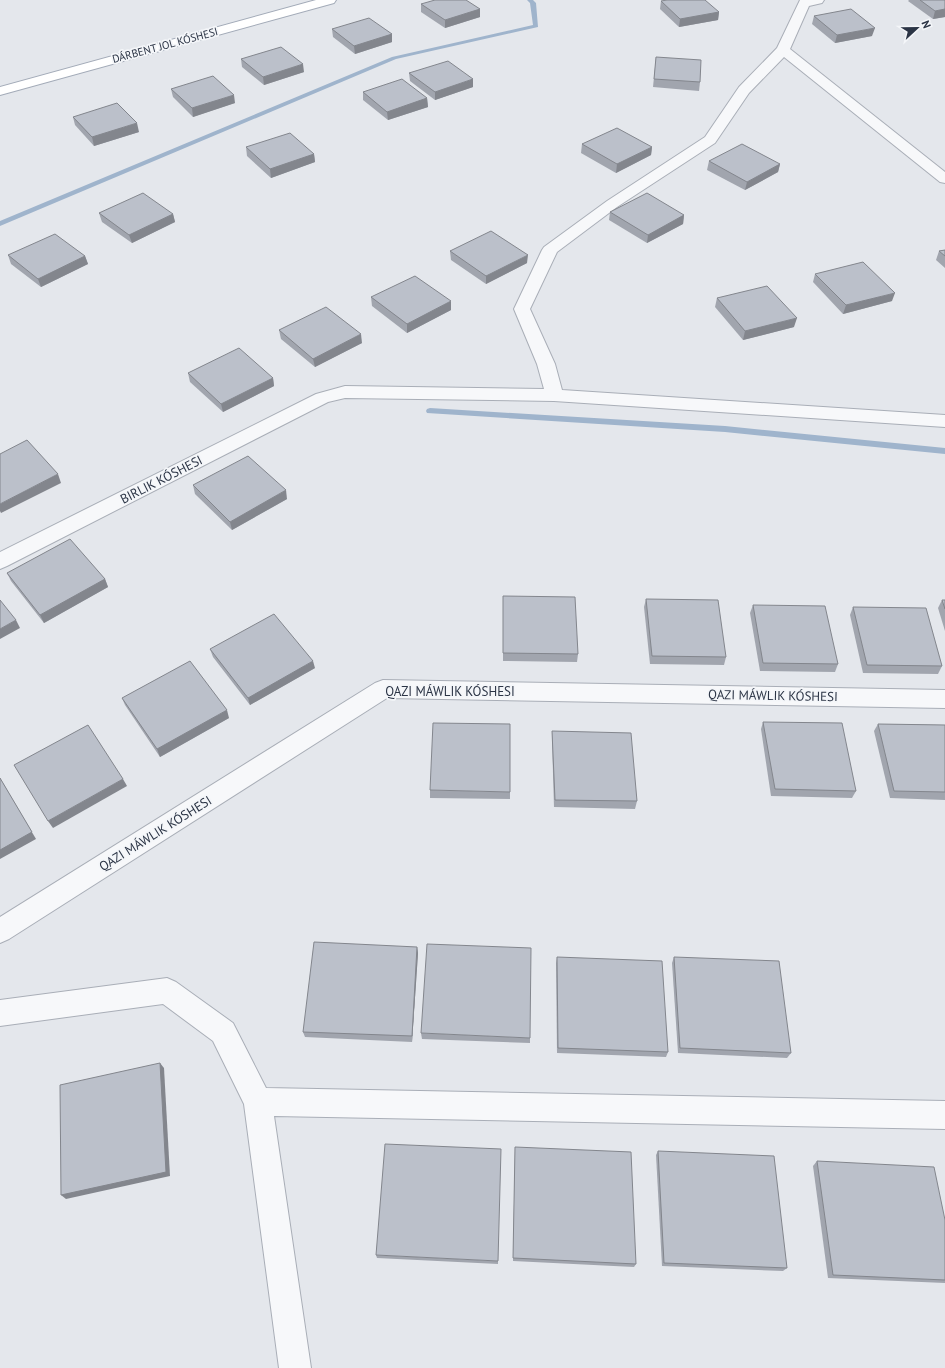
<svg xmlns="http://www.w3.org/2000/svg" width="945" height="1368" font-family="'PT Sans',sans-serif">
  <style>
    .lines { fill: none; stroke-linecap: round; stroke-linejoin: round }
    .stream { fill: #9fb4cc; fill-rule: evenodd }
    .minor-casing { stroke: #a9aeb7; stroke-width: 2 }
    .major-casing { stroke: #a3abb8; stroke-width: 2 }
    .minor { fill: #f7f8fa; fill-rule: evenodd }
    .major { fill: #fff; fill-rule: evenodd }
    .wall { fill: #a1a5ae }
    .shaded-wall { fill: #83868d }
    .building { fill: #bbc0ca; stroke: #83868d }
    .labels { text-anchor: middle; stroke-width: 3.5; stroke-linejoin: round; paint-order: stroke }
    .far-street-label { font-size: 11px; fill: #2b3445; stroke: #f4f6f9 }
    .street-label { font-size: 13px; fill: #2b3445; stroke: #f4f6f9 }
  </style>
  <rect width="100%" height="100%" fill="#e4e7ec"/>
  <g class="lines">
    <g class="stream">
      <polygon points="527,0 533,0 536,3 538,27 396,59 0,226 0,221 392,57 533,25 530,3"/>
      <polygon points="430,408 725,426 945,448 945,454 725,432 427,413 426,411 427,409"/>
    </g>
    <defs>
      <g id="minor">
        <polygon points="800,0 824,0 822,3 809,6 790,49 945,172 945,183 940,182 784,57 749,93 715,143 617,207 557,252 530,309 555,364 562,390 945,415 945,427 554,401 345,398 328,402 7,566 0,569 0,552 316,394 345,386 544,389 537,364 514,309 542,250 544,247 607,201 705,137 739,87 777,48"/>
        <polygon points="383,680 945,690 945,708 387,698 9,939 0,943 0,917 375,683"/>
        <polygon points="167,978 176,982 233,1023 266,1088 945,1101 945,1129 274,1116 311,1368 279,1368 244,1104 213,1041 163,1004 0,1026 0,1000"/>
      </g>
      <polygon id="major" points="316,0 336,0 334,3 0,95 0,87"/>
    </defs>
    <use href="#minor" class="minor-casing"/>
    <use href="#major" class="major-casing"/>
    <use href="#minor" class="minor"/>
    <use href="#major" class="major"/>
  </g>
  <g class="wall">
    <polygon points="909,0 945,0 945,17 933,19 908,1"/>
    <polygon points="661,1 719,12 718,20 679,27 660,9"/>
    <polygon points="421,4 480,9 480,17 445,28 421,12"/>
    <polygon points="814,16 872,36 835,43 812,24"/>
    <polygon points="332,29 392,34 392,42 355,54 333,37"/>
    <polygon points="656,57 700,82 699,91 653,87"/>
    <polygon points="241,59 304,72 264,85 242,67"/>
    <polygon points="409,73 473,87 435,100 410,81"/>
    <polygon points="171,89 235,103 193,117 173,97"/>
    <polygon points="363,92 427,98 428,107 388,120 363,100"/>
    <polygon points="73,117 139,132 94,146 75,125"/>
    <polygon points="582,144 652,147 651,155 616,173 581,153"/>
    <polygon points="246,147 314,154 315,162 271,178 247,156"/>
    <polygon points="709,161 780,164 778,172 745,190 707,170"/>
    <polygon points="610,212 684,215 683,224 647,243 609,220"/>
    <polygon points="99,213 173,214 175,222 132,243 102,222"/>
    <polygon points="945,250 945,268 936,260 939,251"/>
    <polygon points="450,251 527,263 486,284 451,260"/>
    <polygon points="8,255 85,256 88,264 41,287 11,264"/>
    <polygon points="815,274 892,301 843,314 813,282"/>
    <polygon points="371,297 451,310 407,333 372,306"/>
    <polygon points="717,298 794,327 743,340 715,307"/>
    <polygon points="279,330 362,343 315,367 281,339"/>
    <polygon points="188,373 273,378 274,386 223,412 190,382"/>
    <polygon points="193,485 287,499 232,530 195,494"/>
    <polygon points="7,573 105,579 108,587 44,623 11,581"/>
    <polygon points="646,599 726,657 724,665 650,664 644,607"/>
    <polygon points="942,600 945,600 945,631 938,608"/>
    <polygon points="503,604 578,654 577,662 503,661"/>
    <polygon points="753,605 838,664 835,672 760,671 750,613"/>
    <polygon points="853,607 942,666 938,674 863,673 850,615"/>
    <polygon points="210,649 315,668 250,705 213,657"/>
    <polygon points="122,698 229,718 160,757 125,705"/>
    <polygon points="763,722 856,791 852,798 771,796 761,729"/>
    <polygon points="878,724 945,725 945,800 890,798 874,731"/>
    <polygon points="552,731 637,801 635,809 554,807 552,739"/>
    <polygon points="430,790 510,792 510,799 430,798"/>
    <polygon points="417,947 418,953 412,1042 305,1037 303,1032"/>
    <polygon points="557,957 668,1052 666,1057 557,1053 556,963"/>
    <polygon points="674,957 791,1053 787,1058 678,1053 672,963"/>
    <polygon points="421,1033 530,1038 530,1043 422,1039"/>
    <polygon points="515,1147 636,1264 634,1267 513,1261"/>
    <polygon points="658,1151 787,1268 783,1271 662,1266 656,1155"/>
    <polygon points="817,1161 945,1220 945,1283 828,1278 813,1166"/>
    <polygon points="376,1255 498,1261 498,1264 377,1258"/>
  </g>
  <g class="shaded-wall">
    <polygon points="480,9 480,17 445,28 445,20"/>
    <polygon points="945,9 945,17 933,19 935,11"/>
    <polygon points="719,12 718,20 679,27 680,19"/>
    <polygon points="875,28 872,36 835,43 837,35"/>
    <polygon points="392,34 392,42 355,54 354,46"/>
    <polygon points="303,64 304,72 264,85 263,77"/>
    <polygon points="473,79 473,87 435,100 435,92"/>
    <polygon points="234,95 235,103 193,117 192,108"/>
    <polygon points="427,98 428,107 388,120 387,112"/>
    <polygon points="137,123 139,132 94,146 92,137"/>
    <polygon points="652,147 651,155 616,173 617,164"/>
    <polygon points="314,154 315,162 271,178 270,169"/>
    <polygon points="780,164 778,172 745,190 747,182"/>
    <polygon points="173,214 175,222 132,243 129,235"/>
    <polygon points="684,215 683,224 647,243 648,235"/>
    <polygon points="528,255 527,263 486,284 486,276"/>
    <polygon points="85,256 88,264 41,287 38,279"/>
    <polygon points="895,293 892,301 843,314 846,305"/>
    <polygon points="451,301 451,310 407,333 407,324"/>
    <polygon points="797,318 794,327 743,340 745,331"/>
    <polygon points="361,334 362,343 315,367 313,359"/>
    <polygon points="273,378 274,386 223,412 221,404"/>
    <polygon points="58,474 61,483 1,513 0,511 0,504"/>
    <polygon points="286,490 287,499 232,530 230,522"/>
    <polygon points="105,579 108,587 44,623 40,615"/>
    <polygon points="16,620 20,628 0,639 0,629"/>
    <polygon points="313,661 315,668 250,705 248,698"/>
    <polygon points="227,710 229,718 160,757 157,749"/>
    <polygon points="0,778 36,839 0,859"/>
    <polygon points="123,779 127,786 53,828 48,821"/>
    <polygon points="417,947 418,953 412,1042 412,1036"/>
    <polygon points="160,1063 164,1068 170,1176 66,1199 61,1195"/>
  </g>
  <g class="building">
    <polygon points="435,0 466,0 480,9 445,20 421,4"/>
    <polygon points="667,0 705,0 719,12 680,19 661,1"/>
    <polygon points="920,0 945,0 945,9 935,11"/>
    <polygon points="851,9 875,28 837,35 814,16"/>
    <polygon points="369,18 392,34 354,46 332,29"/>
    <polygon points="281,47 303,64 263,77 241,59"/>
    <polygon points="656,57 701,60 700,82 654,79"/>
    <polygon points="448,61 473,79 435,92 409,73"/>
    <polygon points="213,76 234,95 192,108 171,89"/>
    <polygon points="402,79 427,98 387,112 363,92"/>
    <polygon points="117,103 137,123 92,137 73,117"/>
    <polygon points="617,128 652,147 617,164 582,144"/>
    <polygon points="290,133 314,154 270,169 246,147"/>
    <polygon points="742,144 780,164 747,182 709,161"/>
    <polygon points="143,193 173,214 129,235 99,213"/>
    <polygon points="647,193 684,215 648,235 610,212"/>
    <polygon points="491,231 528,255 486,276 450,251"/>
    <polygon points="55,234 85,256 38,279 8,255"/>
    <polygon points="945,250 945,256 939,251"/>
    <polygon points="863,262 895,293 846,305 815,274"/>
    <polygon points="415,276 451,301 407,324 371,297"/>
    <polygon points="767,286 797,318 745,331 717,298"/>
    <polygon points="326,307 361,334 313,359 279,330"/>
    <polygon points="239,348 273,378 221,404 188,373"/>
    <polygon points="27,440 58,474 0,504 0,454"/>
    <polygon points="248,456 286,490 230,522 193,485"/>
    <polygon points="70,539 105,579 40,615 7,573"/>
    <polygon points="503,596 575,597 578,654 503,653"/>
    <polygon points="646,599 718,600 726,657 652,656"/>
    <polygon points="0,600 16,620 0,629"/>
    <polygon points="942,600 945,600 945,609"/>
    <polygon points="753,605 825,606 838,664 763,663"/>
    <polygon points="853,607 926,608 942,666 867,665"/>
    <polygon points="274,614 313,661 248,698 210,649"/>
    <polygon points="190,661 227,710 157,749 122,698"/>
    <polygon points="763,722 842,723 856,791 775,789"/>
    <polygon points="433,723 510,724 510,792 430,790"/>
    <polygon points="878,724 945,725 945,792 894,791"/>
    <polygon points="88,725 123,779 48,821 14,765"/>
    <polygon points="552,731 631,733 637,801 555,800"/>
    <polygon points="0,778 32,832 0,850"/>
    <polygon points="314,942 417,947 412,1036 303,1032"/>
    <polygon points="427,944 531,948 530,1038 421,1033"/>
    <polygon points="557,957 662,961 668,1052 558,1048"/>
    <polygon points="674,957 779,961 791,1053 680,1048"/>
    <polygon points="160,1063 166,1172 61,1195 60,1085"/>
    <polygon points="385,1144 501,1149 498,1261 376,1255"/>
    <polygon points="515,1147 631,1152 636,1264 513,1258"/>
    <polygon points="658,1151 774,1156 787,1268 664,1263"/>
    <polygon points="817,1161 934,1167 945,1220 945,1280 833,1275"/>
  </g>
  <g class="labels">
    <g class="far-street-label">
      <text transform="translate(165 45) rotate(-15)" y="4">DÁRBENT JOL KÓSHESI</text>
    </g>
    <g class="street-label">
      <text transform="translate(161 479) rotate(-27)" y="5">BIRLIK KÓSHESI</text>
      <text x="450" y="696">QAZI MÁWLIK KÓSHESI</text>
      <text transform="translate(773 695) rotate(1)" y="5">QAZI MÁWLIK KÓSHESI</text>
      <text transform="translate(155 833) rotate(-32)" y="5">QAZI MÁWLIK KÓSHESI</text>
    </g>
  </g>
  <g transform="translate(917 28) rotate(68)" stroke="#f4f6f9" stroke-width="3" paint-order="stroke">
  <path d="M0-3L7 15L0 10L-7 15Z" fill="#2b3445"/>
  <text y="-6" font-size="11" font-weight="bold" text-anchor="middle" fill="#2b3445">N</text>
  </g>
</svg>
